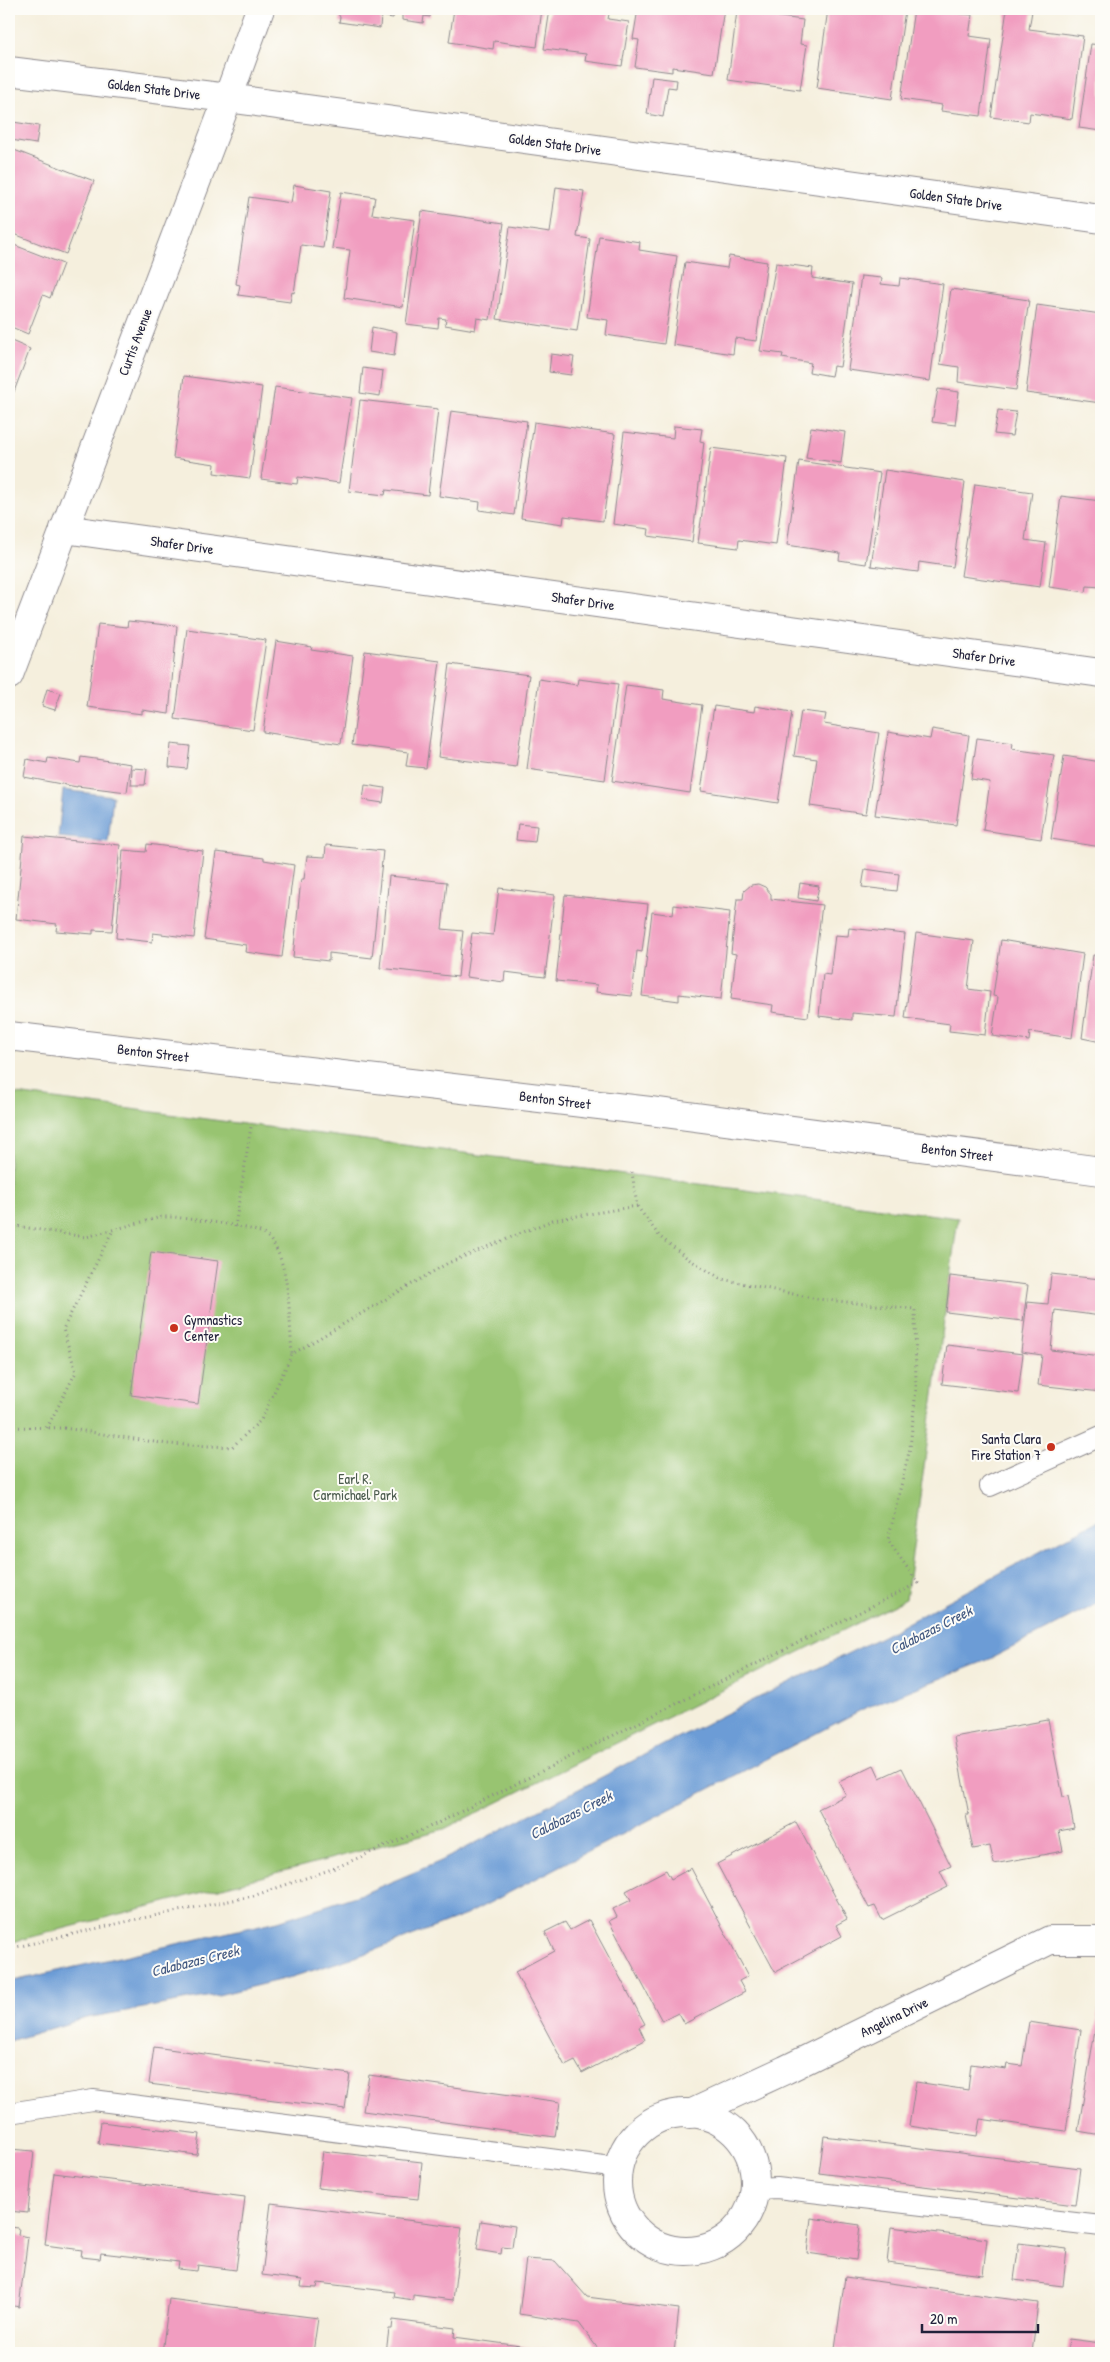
<svg xmlns="http://www.w3.org/2000/svg" width="1110" height="2362" font-family="'Patrick Hand',sans-serif">
  <style>
    .green { fill: #98c471; stroke: #5d7356 }
    .water { fill: #6c9cd6; stroke: #475f88 }
    .building { fill: #f19dc0 }
    .lines { fill: none; stroke-linecap: round; stroke-linejoin: round }
    .service-casing { stroke: #8c888c; stroke-width: 22 }
    .minor-casing { stroke: #8c888c; stroke-width: 30 }
    .secondary-casing { stroke: #8c888c; stroke-width: 30 }
    .path { stroke: #8c888c; stroke-width: 3; stroke-dasharray: 1 4; stroke-linecap: butt }
    .service { stroke: #fff; stroke-width: 20 }
    .minor { stroke: #fff; stroke-width: 28 }
    .secondary { stroke: #fff; stroke-width: 28 }
    .poi-dot { fill: #c8321e; stroke: #fdfcf7; stroke-width: 2 }
    .labels { text-anchor: middle; stroke-width: 4; stroke-linejoin: round; paint-order: stroke }
    .street-label { font-size: 14px; fill: #22223b; stroke: #fdfcf7 }
    .poi-label { font-size: 14px; fill: #22223b; stroke: #fdfcf7; text-anchor: start }
    .park-label { font-size: 14px; fill: #4b5b4e; stroke: #fdfcf7 }
    .water-label { font-size: 15px; font-style: italic; fill: #435981; stroke: #fdfcf7 }
  </style>
  <rect width="100%" height="100%" fill="#fdfcf7"/>
  <filter id="ink" filterUnits="userSpaceOnUse"><feTurbulence type="fractalNoise" baseFrequency=".02" numOctaves="2"/><feDisplacementMap in="SourceGraphic" scale="10" xChannelSelector="R" yChannelSelector="G"/><feConvolveMatrix kernelMatrix="1 2 1 2 8 2 1 2 1" color-interpolation-filters="sRGB"/></filter>
  <filter id="wash" filterUnits="userSpaceOnUse"><feTurbulence type="fractalNoise" baseFrequency=".0096" numOctaves="4" result="noise"/><feDisplacementMap in="SourceGraphic" scale="20" xChannelSelector="R" yChannelSelector="G"/><feGaussianBlur stdDeviation="1.12" result="paint"/><feColorMatrix in="noise" values="0 0 0 0 0 0 0 0 0 0 0 0 0 0 0 0 0 1.4 0 .05"/><feComposite in="paint" operator="in"/></filter>
  <g filter="url(#wash)">
    <rect width="100%" height="100%" fill="#f5efdd"/>
    <polygon class="green" points="9,1093 958,1218 906,1599 444,1829 9,1943"/>
    <g class="water">
      <polygon points="63,790 113,796 108,842 58,837"/>
      <polygon points="1101,1519 1101,1602 990,1659 865,1708 466,1915 370,1952 292,1977 218,1995 86,2018 9,2041 9,1982 278,1921 365,1893 441,1861 667,1743 881,1637"/>
    </g>
    <g id="blocks">
      <g class="building">
        <polygon points="335,9 431,9 430,17 424,16 423,23 402,20 402,13 394,12 393,18 381,16 380,28 339,22 340,17"/>
        <polygon points="454,9 542,9 537,47 494,41 493,49 449,42"/>
        <polygon points="550,9 610,9 608,19 629,22 622,66 585,61 586,54 544,49"/>
        <polygon points="638,9 724,9 714,73 672,67 672,72 635,67 639,40 633,39"/>
        <polygon points="828,9 905,10 892,99 817,88"/>
        <polygon points="914,9 972,15 969,36 991,39 981,116 941,111 942,105 901,99"/>
        <polygon points="1007,9 1032,11 1029,29 1083,36 1072,119 1030,113 1029,122 991,117"/>
        <polygon points="737,11 803,20 800,44 807,45 800,90 728,80"/>
        <polygon points="1091,44 1101,45 1101,131 1079,128"/>
        <polygon points="652,77 677,80 676,88 668,87 663,117 647,114"/>
        <polygon points="13,122 39,126 36,144 11,140"/>
        <polygon points="9,148 94,181 66,254 9,232"/>
        <polygon points="294,185 331,191 323,248 301,245 294,293 292,292 290,302 238,295 240,285 236,284 249,197 291,203"/>
        <polygon points="556,187 584,191 577,237 590,239 577,331 497,319 510,227 550,233"/>
        <polygon points="341,192 375,197 372,214 415,220 403,307 344,298 350,250 332,248"/>
        <polygon points="422,211 504,223 490,320 477,318 475,330 445,325 446,319 439,318 438,328 406,324"/>
        <polygon points="599,236 640,242 639,250 677,256 664,344 606,335 608,320 587,317"/>
        <polygon points="9,243 63,264 50,298 43,295 28,334 9,326"/>
        <polygon points="729,256 767,262 756,341 735,338 733,354 673,345 685,262 727,268"/>
        <polygon points="776,263 813,268 812,278 852,284 840,367 833,366 831,376 809,372 811,363 782,358 783,354 760,351"/>
        <polygon points="861,276 882,278 881,284 899,286 900,278 943,284 930,381 848,370"/>
        <polygon points="951,289 1029,300 1016,390 958,382 959,367 940,364"/>
        <polygon points="1037,305 1101,314 1101,403 1026,393"/>
        <polygon points="372,327 397,332 394,356 369,352"/>
        <polygon points="9,340 30,349 9,405"/>
        <polygon points="551,354 574,357 571,375 549,372"/>
        <polygon points="363,368 383,371 380,396 360,393"/>
        <polygon points="184,376 262,387 250,478 214,473 215,464 173,458"/>
        <polygon points="275,387 352,398 339,483 298,477 297,484 261,479"/>
        <polygon points="938,389 959,392 955,425 932,422"/>
        <polygon points="360,400 438,409 428,495 386,490 385,495 349,491"/>
        <polygon points="998,410 1016,412 1012,436 994,434"/>
        <polygon points="451,411 527,421 514,515 479,510 480,502 439,496"/>
        <polygon points="534,422 615,434 603,521 564,516 563,524 521,518"/>
        <polygon points="674,426 702,429 700,441 704,442 692,542 648,536 649,529 613,524 624,432 673,438"/>
        <polygon points="811,427 845,432 841,463 806,458"/>
        <polygon points="711,448 787,458 776,545 739,540 738,548 698,543"/>
        <polygon points="799,461 880,473 866,564 839,560 840,553 787,545"/>
        <polygon points="885,470 965,482 953,567 919,562 918,572 871,566"/>
        <polygon points="975,484 1032,492 1025,540 1046,543 1040,587 961,576"/>
        <polygon points="1061,496 1101,501 1101,587 1087,586 1086,592 1049,587"/>
        <polygon points="128,621 177,626 169,714 142,710 142,714 87,707 98,624 127,627"/>
        <polygon points="187,629 266,640 253,730 175,719"/>
        <polygon points="276,641 312,647 311,650 353,656 341,744 263,732"/>
        <polygon points="365,651 440,661 426,768 406,766 408,752 352,745"/>
        <polygon points="450,664 529,675 516,767 438,757"/>
        <polygon points="539,679 577,685 578,679 618,684 605,780 527,769"/>
        <polygon points="626,685 664,690 663,699 702,705 690,793 612,781"/>
        <polygon points="47,689 61,693 55,710 42,706"/>
        <polygon points="714,706 754,712 755,706 792,712 778,803 701,791"/>
        <polygon points="801,711 826,714 824,724 879,733 866,814 810,806 817,759 794,756"/>
        <polygon points="932,729 969,735 956,825 875,815 888,732 930,739"/>
        <polygon points="977,738 1013,743 1012,749 1054,755 1041,839 983,830 990,782 971,779"/>
        <polygon points="171,744 190,746 187,769 169,767"/>
        <polygon points="1064,756 1101,762 1101,847 1051,839"/>
        <polygon points="81,757 131,764 127,792 77,786 77,787 24,777 27,759 47,763 48,758 80,763"/>
        <polygon points="132,768 147,769 145,785 131,785"/>
        <polygon points="365,785 385,788 383,803 363,800"/>
        <polygon points="518,824 537,826 535,842 516,840"/>
        <polygon points="24,836 120,845 112,931 93,930 93,934 56,931 57,924 16,919"/>
        <polygon points="147,844 203,851 194,938 153,933 152,942 116,938 123,850 146,852"/>
        <polygon points="326,845 383,851 372,958 329,953 329,961 293,957 301,879 304,879 307,856 325,857"/>
        <polygon points="216,852 264,858 264,860 294,865 282,957 245,952 246,945 204,939"/>
        <polygon points="865,869 899,874 897,891 862,887"/>
        <polygon points="389,876 447,882 442,929 463,931 458,977 380,968"/>
        <polygon points="800,883 819,886 816,901 798,898"/>
        <polygon points="758,884 765,887 771,894 771,899 822,905 808,1017 772,1012 773,1005 731,999 736,954 731,953 737,899 743,899 744,891 751,885"/>
        <polygon points="499,888 555,895 545,977 505,972 504,982 466,977 472,933 493,935"/>
        <polygon points="565,895 648,904 642,952 637,951 632,996 596,992 597,985 556,981"/>
        <polygon points="674,905 730,912 721,999 679,994 679,1001 642,996 652,912 673,915"/>
        <polygon points="849,928 905,934 896,1017 852,1013 852,1020 819,1016 823,974 830,975 835,935 848,936"/>
        <polygon points="916,933 974,941 968,989 990,992 985,1035 949,1031 950,1024 905,1018"/>
        <polygon points="1001,940 1083,954 1072,1038 1030,1032 1029,1041 992,1036 998,997 993,996"/>
        <polygon points="1093,955 1101,956 1101,1042 1082,1038"/>
        <polygon points="151,1252 218,1261 198,1404 131,1395"/>
        <polygon points="1051,1274 1101,1279 1101,1316 1055,1310 1051,1350 1101,1356 1101,1392 1038,1385 1042,1355 1021,1352 1027,1302 1048,1304"/>
        <polygon points="950,1276 1028,1285 1023,1321 946,1312"/>
        <polygon points="947,1345 1023,1354 1018,1393 942,1384"/>
        <polygon points="1048,1720 1063,1797 1068,1796 1074,1828 1059,1831 1063,1851 994,1864 990,1846 973,1849 966,1815 969,1815 954,1737"/>
        <polygon points="874,1765 880,1778 902,1768 951,1866 940,1871 948,1887 882,1920 875,1906 869,1908 818,1809 846,1795 839,1782"/>
        <polygon points="796,1822 847,1919 836,1925 842,1936 775,1972 717,1864"/>
        <polygon points="691,1868 748,1976 739,1981 745,1992 684,2024 678,2013 662,2021 609,1921 617,1917 613,1909 631,1900 626,1891 666,1870 671,1879"/>
        <polygon points="589,1920 645,2024 639,2027 645,2040 582,2073 575,2061 565,2066 515,1972 554,1951 545,1932 565,1922 570,1930"/>
        <polygon points="1099,2007 1101,2007 1101,2135 1078,2131"/>
        <polygon points="1029,2022 1081,2030 1066,2131 980,2119 977,2136 909,2126 916,2082 968,2090 971,2064 1006,2069 1007,2064 1022,2066"/>
        <polygon points="154,2047 350,2074 345,2109 149,2084"/>
        <polygon points="369,2075 560,2102 555,2137 363,2111"/>
        <polygon points="101,2122 200,2134 197,2155 98,2143"/>
        <polygon points="824,2136 1080,2168 1075,2205 819,2173"/>
        <polygon points="9,2149 34,2151 28,2213 9,2211"/>
        <polygon points="323,2151 422,2162 418,2199 318,2188"/>
        <polygon points="54,2173 245,2197 236,2270 198,2265 197,2271 178,2269 179,2262 101,2253 100,2259 81,2257 82,2250 45,2245"/>
        <polygon points="271,2203 462,2227 453,2300 413,2295 413,2300 394,2297 395,2292 318,2283 317,2288 301,2287 302,2280 262,2275"/>
        <polygon points="811,2218 860,2225 856,2260 807,2253"/>
        <polygon points="481,2221 515,2226 512,2248 502,2247 501,2254 477,2250"/>
        <polygon points="9,2227 19,2228 18,2235 28,2237 19,2307 9,2305"/>
        <polygon points="891,2227 987,2239 983,2275 887,2263"/>
        <polygon points="1019,2243 1067,2249 1063,2286 1014,2280"/>
        <polygon points="526,2259 555,2261 587,2297 679,2309 674,2353 601,2353 579,2323 519,2314"/>
        <polygon points="845,2277 1038,2303 1032,2353 872,2353 835,2348"/>
        <polygon points="169,2299 318,2318 313,2353 162,2353"/>
        <polygon points="393,2320 455,2328 454,2337 572,2353 386,2353 389,2329 392,2329"/>
        <polygon points="1069,2339 1101,2343 1101,2353 1067,2353"/>
      </g>
    </g>
  </g>
  <g filter="url(#ink)">
    <use href="#blocks" fill-opacity="0" stroke="#8c888c" stroke-width="1"/>
    <g class="lines">
      <defs>
        <g id="service">
          <polyline points="990,1486 1101,1436"/>
          <polyline points="9,2113 93,2100 619,2168"/>
          <polyline points="755,2189 777,2188 1101,2226"/>
        </g>
        <g id="minor">
          <polyline points="9,71 228,98 1101,219"/>
          <polyline points="64,529 1101,673"/>
          <polyline points="9,675 228,98 260,9"/>
          <circle cx="686" cy="2182" r="69"/>
          <polyline points="690,2114 785,2070 1050,1940 1101,1940"/>
        </g>
        <polyline id="secondary" points="9,1036 650,1111 1101,1171"/>
      </defs>
      <use href="#service" class="service-casing"/>
      <use href="#minor" class="minor-casing"/>
      <use href="#secondary" class="secondary-casing"/>
      <g class="path">
        <path d="M9 1225 86 1237 161 1217H174C201 1221 231 1223 257 1231 292 1241 289 1323 292 1354"/>
        <polyline points="235,1227 251,1127"/>
        <polyline points="9,1427 64,1428 167,1444 232,1447 261,1420 292,1354 448,1263 553,1220 637,1206"/>
        <polyline points="47,1428 76,1372 63,1329 113,1230"/>
        <polyline points="9,1940 12,1948 138,1919 253,1896 335,1868 438,1823 918,1583 888,1540 910,1448 916,1389 915,1309 817,1299 722,1279 690,1260 660,1237 637,1206 632,1172"/>
      </g>
      <use href="#service" class="service"/>
      <use href="#minor" class="minor"/>
      <use href="#secondary" class="secondary"/>
    </g>
  </g>
  <g class="poi-dot">
    <circle cx="174" cy="1328" r="5"/>
    <circle cx="1051" cy="1447" r="5"/>
  </g>
  <g class="labels">
    <g class="street-label">
      <text transform="translate(154 89) rotate(7)" y="5">Golden State Drive</text>
      <text transform="translate(555 144) rotate(8)" y="5">Golden State Drive</text>
      <text transform="translate(956 199) rotate(8)" y="5">Golden State Drive</text>
      <text transform="translate(135 342) rotate(-69)" y="5">Curtis Avenue</text>
      <text transform="translate(182 545) rotate(8)" y="5">Shafer Drive</text>
      <text transform="translate(583 601) rotate(8)" y="5">Shafer Drive</text>
      <text transform="translate(984 657) rotate(8)" y="5">Shafer Drive</text>
      <text transform="translate(153 1053) rotate(7)" y="5">Benton Street</text>
      <text transform="translate(555 1100) rotate(7)" y="5">Benton Street</text>
      <text transform="translate(957 1152) rotate(7)" y="5">Benton Street</text>
      <text transform="translate(894 2017) rotate(-26)" y="5">Angelina Drive</text>
    </g>
    <g class="poi-label">
      <text x="184" y="1325">Gymnastics<tspan x="184" dy="16">Center</tspan></text>
      <text x="1041" y="1444" text-anchor="end">Santa Clara<tspan x="1041" dy="16">Fire Station 7</tspan></text>
    </g>
    <g class="park-label">
      <text x="355" y="1484">Earl R.<tspan x="355" dy="16">Carmichael Park</tspan></text>
    </g>
    <g class="water-label">
      <text transform="translate(931 1630) rotate(-27)" y="5">Calabazas Creek</text>
      <text transform="translate(571 1815) rotate(-27)" y="5">Calabazas Creek</text>
      <text transform="translate(195 1961) rotate(-14)" y="5">Calabazas Creek</text>
    </g>
  </g>
  <rect width="1110" height="2362" fill="none" stroke="#fdfcf7" stroke-width="30"/>
  <path d="M922 2324v8h116v-8" fill="none" stroke="#22223b" stroke-width="2.5"/>
  <text x="930" y="2324" font-size="15" fill="#22223b" stroke="#fdfcf7" stroke-width="4" paint-order="stroke">20 m</text>
</svg>
